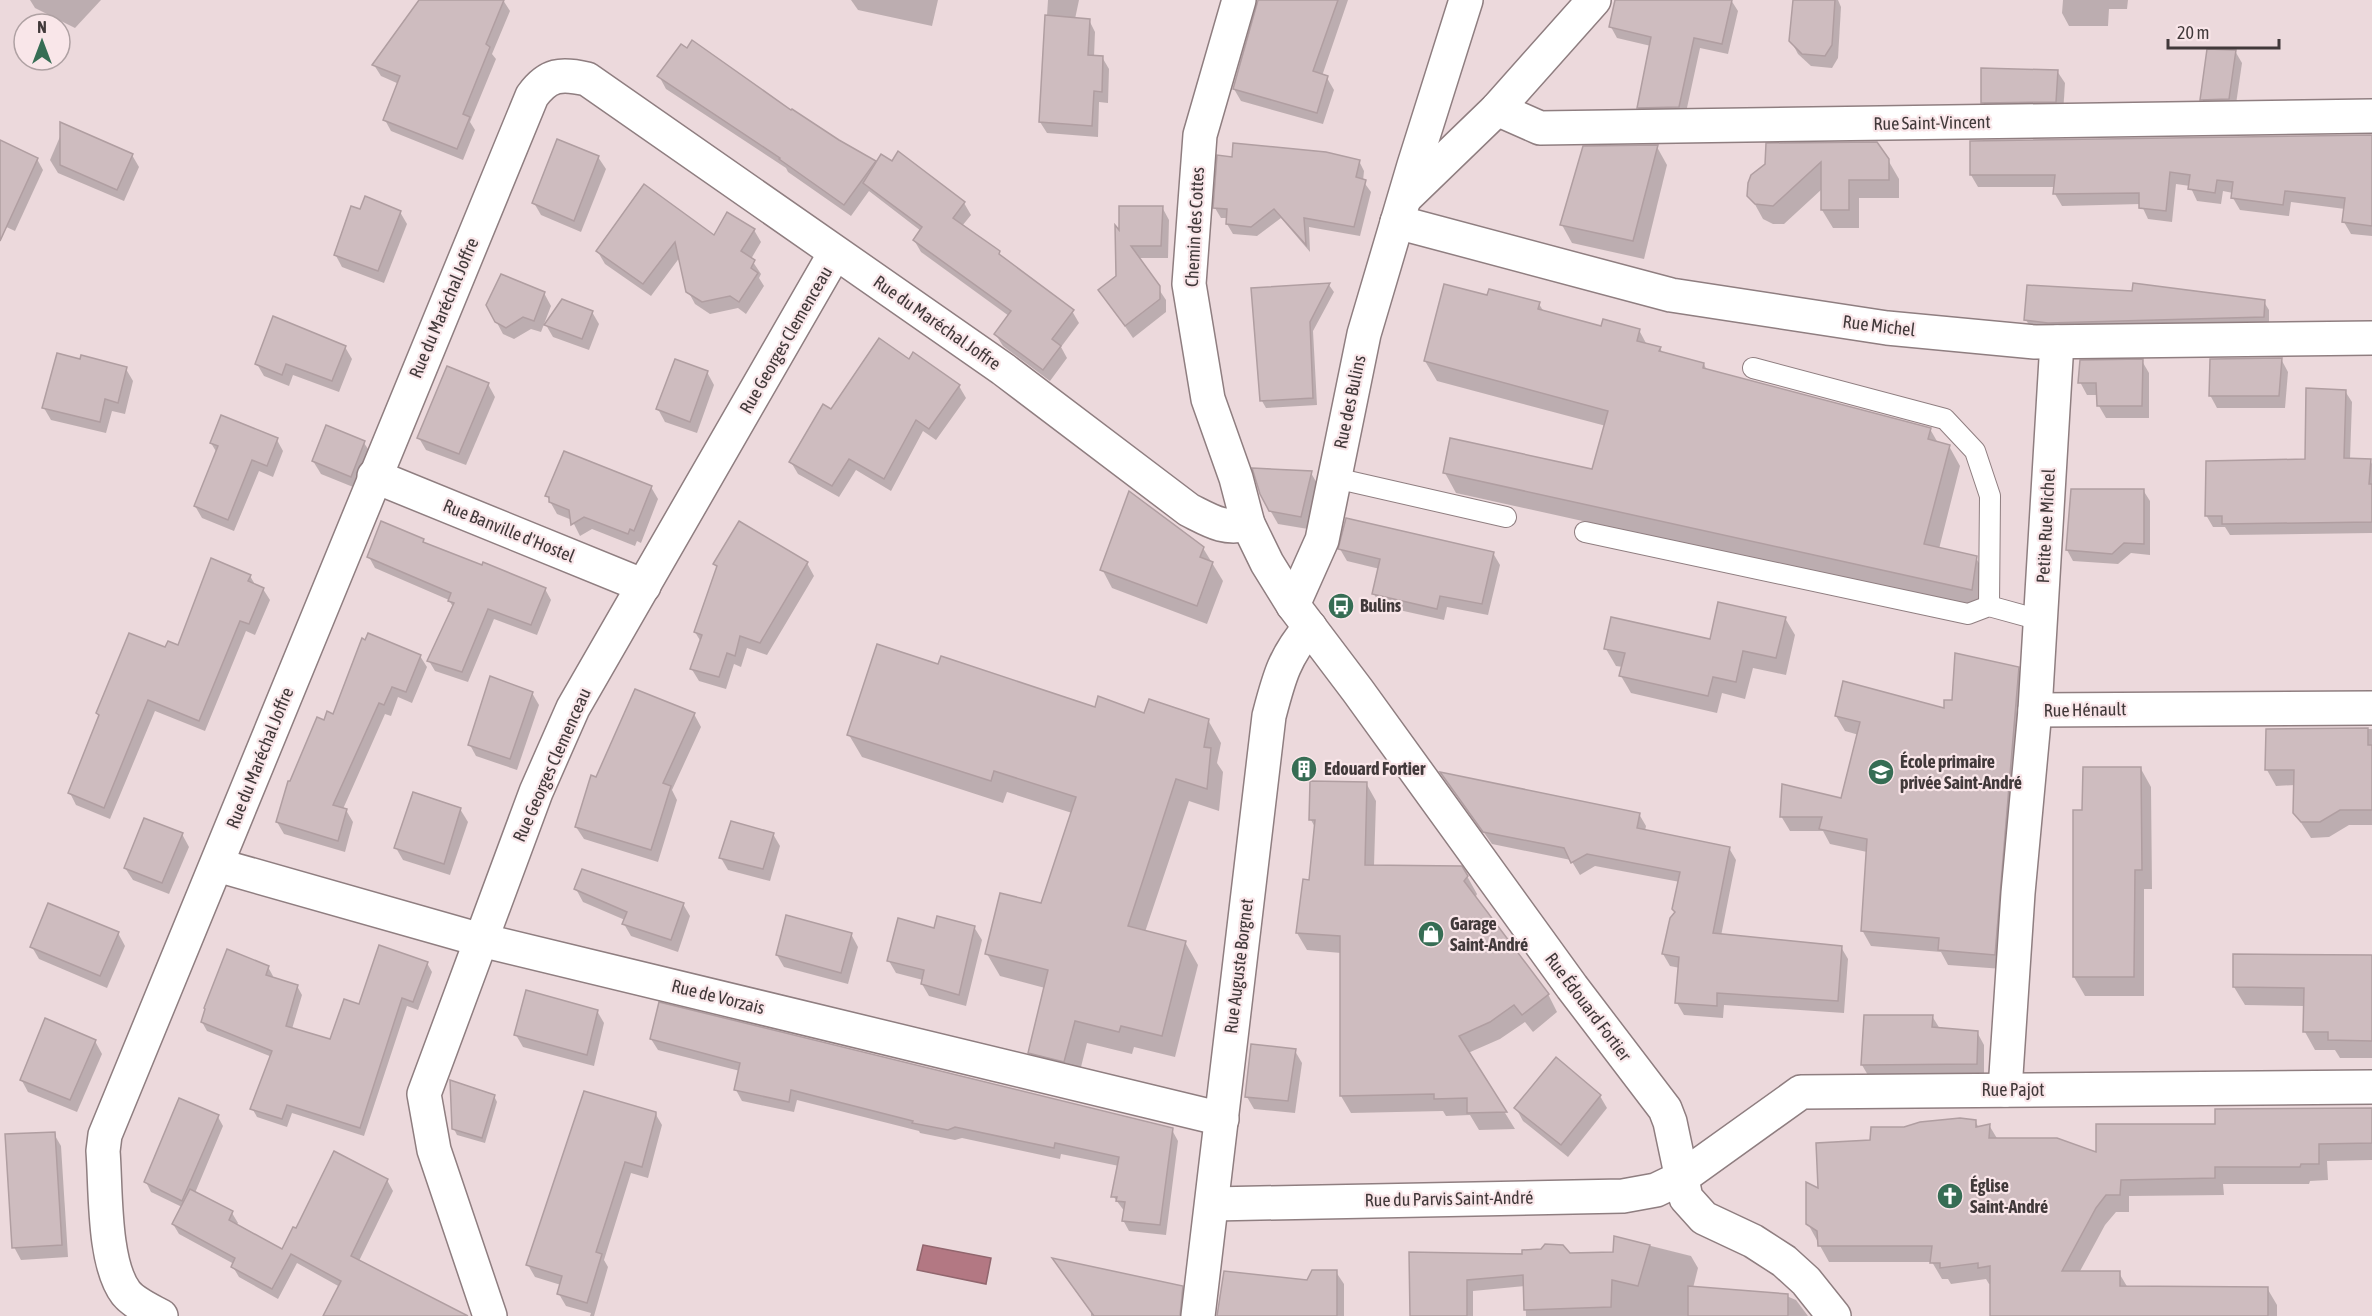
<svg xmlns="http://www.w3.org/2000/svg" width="2372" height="1316" font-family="'Asap Condensed',sans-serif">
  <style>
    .water { fill: #b37883; stroke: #91656d; stroke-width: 1.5 }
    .shadow { fill: #0003 }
    .building { fill: #cebcbf; stroke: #b09ea1; stroke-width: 1.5 }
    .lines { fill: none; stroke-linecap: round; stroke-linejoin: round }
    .lane-casing { stroke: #8f7e80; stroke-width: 22 }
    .street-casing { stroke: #8f7e80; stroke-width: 36 }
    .lane { stroke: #fff; stroke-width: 20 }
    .street { stroke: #fff; stroke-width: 33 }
    .labels { text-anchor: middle; stroke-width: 4.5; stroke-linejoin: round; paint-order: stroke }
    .street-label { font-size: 18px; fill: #41393a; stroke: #f9e6e9 }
    .poi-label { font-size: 18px; font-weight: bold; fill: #41393a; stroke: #f9e6e9; text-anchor: start }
  </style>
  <rect width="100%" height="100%" fill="#ecd9dc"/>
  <polygon class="water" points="923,1245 991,1258 986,1284 917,1270"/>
  <g class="shadow">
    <polygon points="30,0 101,0 75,28 35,8"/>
    <polygon points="419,0 503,0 510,11 492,54 496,59 470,122 475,130 463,160 391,131 385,120 399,84 381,76 374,65"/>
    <polygon points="851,0 938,0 932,26 858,10"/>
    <polygon points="1048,0 1079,0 1075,19 1089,20 1095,32 1094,57 1102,57 1109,69 1108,103 1099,102 1098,137 1047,133 1040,122"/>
    <polygon points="1260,0 1348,0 1322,76 1327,78 1334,90 1323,124 1241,101 1234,89"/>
    <polygon points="1617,0 1731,0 1738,11 1728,54 1700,48 1685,117 1644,118 1638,108 1651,46 1617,38 1611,27"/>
    <polygon points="1794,0 1838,0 1841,7 1838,58 1832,68 1811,66 1798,54 1791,41"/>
    <polygon points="2063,0 2128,0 2127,9 2109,9 2108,26 2069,26 2062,13"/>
    <polygon points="2235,51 2242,63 2235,111 2209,112 2202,99"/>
    <polygon points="2057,71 2065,83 2063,114 1990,115 1983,102"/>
    <polygon points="659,76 792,112 876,164 892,163 899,153 948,189 951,194 964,203 971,215 962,226 999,253 1003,259 1072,311 1079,323 1061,347 1067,358 1050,381 1003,346 996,335 1009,316 921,252 914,240 921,231 869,191 851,216 788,172 786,168 666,89"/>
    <polygon points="65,125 132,155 139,167 124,201 58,173 50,160"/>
    <polygon points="2372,136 2372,236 2351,234 2344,222 2345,209 2291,202 2289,216 2240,210 2233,198 2233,193 2223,191 2221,204 2197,201 2190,186 2176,184 2172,222 2148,219 2141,204 2062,206 2055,194 2055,187 1978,187 1971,175"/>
    <polygon points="0,142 37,159 43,170 15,231 0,224"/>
    <polygon points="1768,145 1888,160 1899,179 1899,198 1859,198 1859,228 1833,228 1822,210 1822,189 1784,224 1773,224 1763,219 1752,199 1767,164"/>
    <polygon points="1657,147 1667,165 1644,259 1572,243 1562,225"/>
    <polygon points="598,157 606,169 581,232 541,215 534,203"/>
    <polygon points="1233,159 1359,161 1364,171 1363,181 1371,192 1360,236 1309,227 1310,252 1281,218 1257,236 1233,234 1227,224 1228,218 1221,218 1215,208"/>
    <polygon points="1162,207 1169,220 1168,258 1138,258 1166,300 1166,312 1133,338 1100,290 1118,276 1121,235"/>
    <polygon points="361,211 400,212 407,224 384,283 342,267 335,254"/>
    <polygon points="754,230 761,242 751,259 761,274 759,278 764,286 746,314 738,308 710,314 695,304 688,291 680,257 651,296 605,264 598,252"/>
    <polygon points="1329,285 1334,292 1313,331 1317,405 1266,408 1262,401 1252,289"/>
    <polygon points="544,293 551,306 541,332 531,329 514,339 503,334 496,321"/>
    <polygon points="2133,293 2264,302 2269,310 2269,326 2031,328 2026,320"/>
    <polygon points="1488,297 1539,304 1544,312 1602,328 1639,330 1647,345 1660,348 1663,354 1704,364 1707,371 1930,429 1938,443 1949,446 1960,466 1939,549 1976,558 1988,578 1984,610 1456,493 1445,473 1593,471 1606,426 1437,381 1425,361"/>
    <polygon points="592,312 599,324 589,350 553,337 546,325"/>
    <polygon points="345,347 352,359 339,392 293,375 289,386 264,376 257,364"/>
    <polygon points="2281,359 2288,372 2285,408 2217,408 2210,395"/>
    <polygon points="910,361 959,386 966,398 936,440 923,431 891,491 856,470 839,497 798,474 791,462 831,411"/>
    <polygon points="2142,361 2149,373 2149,418 2106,418 2099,406 2098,395 2087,395 2080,382"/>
    <polygon points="126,369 133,381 125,414 112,411 106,433 51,420 44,408"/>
    <polygon points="707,372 714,385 697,433 665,422 658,409"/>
    <polygon points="488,384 495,397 466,465 426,450 419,438"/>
    <polygon points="2345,391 2352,402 2350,459 2370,460 2372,464 2372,533 2230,535 2225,527 2213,527 2206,515 2306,460"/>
    <polygon points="327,427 364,443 372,455 358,489 321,474 313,461"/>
    <polygon points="277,440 283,451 273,477 259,471 234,531 202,518 195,506 217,453 211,443"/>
    <polygon points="1311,473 1318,485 1308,529 1278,524 1261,494"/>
    <polygon points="651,487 658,499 641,543 637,541 635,546 592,529 580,536 572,520 557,514 547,496"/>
    <polygon points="2143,490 2150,501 2150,555 2131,553 2118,564 2073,561 2067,550"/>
    <polygon points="739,523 807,563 814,576 767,655 747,648 741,667 734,664 726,689 699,681 691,668 701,642 695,632 717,568 715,564"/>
    <polygon points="423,540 426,545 545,589 551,600 537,635 494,619 468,682 435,671 429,661 453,607 449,600 375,568 369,557"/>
    <polygon points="1203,548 1223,581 1207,624 1112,588 1102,569"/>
    <polygon points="1340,549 1493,553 1500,565 1488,615 1447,607 1444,620 1381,606 1374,594 1380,569 1347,561"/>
    <polygon points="250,576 256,586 263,589 270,600 255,635 246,631 205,731 155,711 110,819 76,805 70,793 100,717 98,713 166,649 178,647"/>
    <polygon points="1785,618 1795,635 1786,675 1753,668 1745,699 1722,693 1717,713 1631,693 1621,676 1623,667 1616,666 1606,649 1711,641"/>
    <polygon points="420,656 427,667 412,703 398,697 391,716 385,714 343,809 346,810 353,822 345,852 284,834 277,822 291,783 325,722"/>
    <polygon points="939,666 1096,709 1208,720 1221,743 1217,763 1223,772 1219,811 1189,801 1145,932 1185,942 1198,965 1175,1057 1134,1047 1132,1054 1087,1043 1077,1083 1043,1075 1030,1053 1045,988 1000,976 987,954 1042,905 1072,813 1007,792 1003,803 862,757 849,735"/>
    <polygon points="2018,668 2027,684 2003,969 1948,965 1941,952 1871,946 1862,930 1867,852 1830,844 1823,831 1790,831 1781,816 1842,800 1859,735 1845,731 1836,716 1945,709 1953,702"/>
    <polygon points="532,693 539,705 517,770 476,756 470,745"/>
    <polygon points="694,714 701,727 672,790 677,800 658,862 584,839 576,827 597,778"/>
    <polygon points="2372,729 2372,825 2349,825 2329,837 2311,838 2294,812 2295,785 2276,786 2267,770 2268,730"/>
    <polygon points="2141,769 2151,787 2152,889 2144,889 2144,996 2085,996 2074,977 2074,811 2084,811"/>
    <polygon points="1443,774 1639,814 1646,826 1645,831 1729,848 1736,860 1721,936 1841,947 1848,959 1844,1013 1724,1005 1723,1018 1684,1015 1677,1003 1680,968 1670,966 1663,954 1676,913 1680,882 1595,866 1580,875 1571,860 1492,844"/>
    <polygon points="1366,783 1376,801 1374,866 1467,876 1477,894 1475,898 1548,994 1557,1012 1533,1032 1525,1022 1500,1039 1468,1053 1515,1129 1479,1130 1470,1115 1446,1116 1443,1111 1351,1113 1341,1096 1341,953 1307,950 1297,933 1310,881 1316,829 1311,820"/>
    <polygon points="460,809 468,822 450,875 403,860 396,848"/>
    <polygon points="182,834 189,847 169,894 133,880 125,868"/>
    <polygon points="773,834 780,846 770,881 728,870 721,858"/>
    <polygon points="576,889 683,904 690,916 678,952 631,936 624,924 625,920 583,902"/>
    <polygon points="974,927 982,940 966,1006 929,996 922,984 923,980 896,973 889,961 935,930"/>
    <polygon points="118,933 125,946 107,988 39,959 32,947"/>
    <polygon points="851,934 858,947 848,984 784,967 777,955"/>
    <polygon points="2372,956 2372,1058 2340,1058 2335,1050 2315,1050 2305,1032 2305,1006 2245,1005 2234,987"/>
    <polygon points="427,963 432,972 418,1010 407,1006 364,1136 292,1113 287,1127 257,1117 252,1108 272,1057 207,1031 202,1022 268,967 273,976 272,978 297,986 302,995 292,1029 331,1041 359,1006"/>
    <polygon points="597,1011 604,1023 594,1066 523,1047 516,1035"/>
    <polygon points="1932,1016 1940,1029 1977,1032 1984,1045 1984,1076 1869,1077 1862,1065 1866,1017"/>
    <polygon points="651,1039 1172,1130 1178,1141 1166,1235 1129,1231 1123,1220 1125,1212 1113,1196 1119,1166 1061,1154 1060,1159 962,1138 955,1140 920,1133 919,1131 797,1100 794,1112 742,1101 736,1090 740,1071 658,1050"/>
    <polygon points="95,1041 102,1054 77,1112 28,1092 21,1079"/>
    <polygon points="1295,1051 1302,1063 1295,1113 1254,1109 1247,1097"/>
    <polygon points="494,1096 497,1102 485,1143 457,1135 454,1129"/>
    <polygon points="1600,1096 1607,1108 1568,1157 1523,1121 1516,1108"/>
    <polygon points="2372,1110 2372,1160 2327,1161 2328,1180 2310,1181 2309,1184 2223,1184 2224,1195 2129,1196 2129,1212 2116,1212 2105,1225 2079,1273 2119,1273 2128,1288 2267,1288 2277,1305 2277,1316 1991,1316 1991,1284 1989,1284 1986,1279 1951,1284 1948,1279 1942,1279 1932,1262 1829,1262 1808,1224 1820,1191 1871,1142 1904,1128 1975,1121 1979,1128 1989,1125 1998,1140 2097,1154 2216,1125"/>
    <polygon points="655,1113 662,1125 648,1178 631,1173 604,1260 608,1267 594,1316 590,1316 591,1313 566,1306 559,1294 561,1285 535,1277 528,1265"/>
    <polygon points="218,1117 223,1126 195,1193 232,1213 238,1223 236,1226 282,1251 296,1230 335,1153 387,1180 393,1191 359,1261 451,1316 325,1316 340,1287 297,1263 278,1299 239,1277 233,1267 234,1264 179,1234 173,1224 182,1207 151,1192 146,1182"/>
    <polygon points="54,1134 61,1146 68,1257 21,1260 14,1247"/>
    <polygon points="1615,1237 1691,1256 1698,1268 1693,1288 1784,1295 1796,1300 1808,1316 1526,1316 1525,1286 1473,1291 1473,1316 1411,1316 1410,1254 1615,1253"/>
    <polygon points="1061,1269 1182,1287 1188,1298 1186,1316 1091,1316 1091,1312"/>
    <polygon points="1336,1272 1344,1284 1344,1316 1218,1316"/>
  </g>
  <g class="building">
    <polygon points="419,0 504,0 486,44 490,47 463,114 470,117 457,149 383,120 400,76 372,65"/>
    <polygon points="1258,0 1338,0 1313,71 1328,76 1317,113 1233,89"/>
    <polygon points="1615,0 1732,0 1722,44 1694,38 1679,107 1637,108 1651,37 1609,27"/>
    <polygon points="1793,0 1835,0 1832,45 1825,56 1802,54 1789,41"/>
    <polygon points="1045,15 1090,19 1088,55 1103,56 1102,92 1094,91 1092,126 1039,122"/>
    <polygon points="692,40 791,110 792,109 839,140 876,161 844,205 779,159 780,158 657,76 681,44 687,48"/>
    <polygon points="2207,49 2236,50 2229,99 2200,100"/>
    <polygon points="1981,68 2058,70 2056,102 1981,103"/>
    <polygon points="60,122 133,154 117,190 60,165"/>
    <polygon points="2372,135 2372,226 2342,222 2345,198 2285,191 2283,205 2231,198 2233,182 2217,180 2215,193 2188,189 2190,175 2170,172 2166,211 2139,208 2139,193 2053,194 2055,175 1970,175 1970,141"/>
    <polygon points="557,139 599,156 574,221 532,203"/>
    <polygon points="0,140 38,158 0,241"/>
    <polygon points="1877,142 1889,159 1889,180 1849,180 1849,210 1821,210 1821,162 1773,206 1755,204 1747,196 1748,183 1751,175 1765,164 1766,143"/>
    <polygon points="1233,143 1326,152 1360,160 1356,177 1366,180 1354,227 1304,218 1306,245 1274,209 1251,227 1226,224 1227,209 1213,208 1217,155 1232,157"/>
    <polygon points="1658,145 1633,241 1560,225 1583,146"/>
    <polygon points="898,151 965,202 953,218 1000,251 999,254 1074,310 1052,339 1061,346 1043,370 994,334 1011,311 913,240 922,227 863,183 881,154 892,161"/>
    <polygon points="644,184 714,235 727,212 755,229 741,251 755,260 751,268 758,273 739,302 730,296 702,302 686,292 675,242 643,284 596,251"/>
    <polygon points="365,196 401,211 378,271 334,255 351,206 360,209"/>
    <polygon points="1119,206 1163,206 1161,246 1131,246 1160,286 1160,299 1125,326 1098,290 1116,276 1115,225 1119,230"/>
    <polygon points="501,274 545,292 534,321 523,317 506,328 495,322 486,305"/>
    <polygon points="1330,283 1310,322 1313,398 1260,401 1251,288"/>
    <polygon points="2133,283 2265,300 2264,317 2048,323 2024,320 2027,285 2132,291"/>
    <polygon points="1444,284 1487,295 1489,289 1540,302 1538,309 1601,326 1603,319 1640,329 1637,341 1661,347 1659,351 1704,363 1703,368 1931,428 1928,439 1950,445 1924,544 1977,556 1972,590 1443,473 1450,438 1592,469 1608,411 1424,361"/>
    <polygon points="562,299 593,311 582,339 544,325"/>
    <polygon points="273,316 346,346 332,381 286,364 282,375 255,364"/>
    <polygon points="879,338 909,359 913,352 960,385 929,429 916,420 884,479 849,459 832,486 789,462 823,404 831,409"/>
    <polygon points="57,353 80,359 81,355 127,367 118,403 105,399 100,422 42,408"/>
    <polygon points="2282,358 2279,396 2209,396 2210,359"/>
    <polygon points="675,359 708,371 690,422 656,409"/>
    <polygon points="2143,359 2142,406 2097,406 2096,383 2078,383 2080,360"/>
    <polygon points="447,366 489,383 459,454 417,438"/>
    <polygon points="2306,388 2346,390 2344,458 2371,459 2369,484 2372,484 2372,522 2222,524 2222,516 2205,516 2206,461 2305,459"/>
    <polygon points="221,415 278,438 267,466 252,460 228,520 194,506 218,446 210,443"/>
    <polygon points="326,425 365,441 351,477 312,461"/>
    <polygon points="564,451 652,486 634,531 630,529 628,534 584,517 571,525 569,510 549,502 549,497 545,496"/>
    <polygon points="1252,468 1312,471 1301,517 1269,511 1260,494"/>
    <polygon points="2071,489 2144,489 2144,544 2124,543 2112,554 2066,550"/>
    <polygon points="1129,491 1204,547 1200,557 1213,562 1197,606 1100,570"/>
    <polygon points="1346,518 1494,552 1482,604 1440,596 1437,609 1372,594 1380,559 1338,549"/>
    <polygon points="381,521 424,539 423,542 482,565 483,562 546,588 531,625 488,609 462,672 427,661 454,603 448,601 451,593 367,557"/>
    <polygon points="739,521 808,562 760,643 740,636 735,656 727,653 719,677 690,669 702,635 694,632 717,566 713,564"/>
    <polygon points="211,558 251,575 248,581 264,588 249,624 240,621 199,721 148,700 104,808 68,793 99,715 96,713 129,633 165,647 168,641 178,645"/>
    <polygon points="1718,602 1786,617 1776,658 1743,651 1736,682 1713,677 1708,696 1619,676 1625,653 1604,649 1611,617 1710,639"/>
    <polygon points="368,633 421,655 406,692 392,687 384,705 379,703 333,805 347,809 338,841 276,822 288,781 290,781 317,717 324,720 327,711 333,714 362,638 365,640"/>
    <polygon points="877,644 938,664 941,656 1095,707 1098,696 1144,713 1149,699 1209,719 1204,747 1211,748 1207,789 1176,779 1128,926 1186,941 1162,1036 1121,1026 1119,1032 1075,1021 1064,1062 1028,1053 1048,970 985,954 1000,893 1041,903 1076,797 994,771 991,781 847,735"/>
    <polygon points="1955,653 2019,667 1995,955 1938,950 1939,938 1861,931 1867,839 1819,829 1822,817 1780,817 1782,784 1841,798 1860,722 1835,716 1843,681 1944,708 1944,700 1952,700"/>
    <polygon points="490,676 533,692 510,759 468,745"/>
    <polygon points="635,689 695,713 663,783 671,786 651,850 575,827 591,775 596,777"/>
    <polygon points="2368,728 2368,745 2372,745 2372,810 2340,810 2320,822 2301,822 2293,813 2294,770 2265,770 2266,729"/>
    <polygon points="2083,767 2141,767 2142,870 2135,870 2134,977 2073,977 2073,810 2082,810"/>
    <polygon points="1440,772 1640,813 1637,828 1730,847 1713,933 1842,946 1838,1001 1717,993 1717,1006 1675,1003 1679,957 1662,954 1670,918 1675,912 1672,909 1680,872 1587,854 1571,863 1564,848 1483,832"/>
    <polygon points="1310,781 1367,782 1365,865 1462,866 1468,876 1464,881 1549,994 1522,1015 1514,1005 1490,1022 1459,1036 1507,1112 1467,1113 1467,1098 1434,1099 1434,1094 1340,1096 1340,936 1296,933 1303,879 1309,880 1315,820 1309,820"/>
    <polygon points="413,792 461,808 444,864 394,848"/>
    <polygon points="144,818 183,833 162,883 124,868"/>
    <polygon points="731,821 774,833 763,869 719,858"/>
    <polygon points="582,869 684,903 671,940 622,924 627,912 574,889"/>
    <polygon points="48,903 119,932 100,976 30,947"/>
    <polygon points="786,915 852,933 841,973 776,955"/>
    <polygon points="937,916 975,926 959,995 921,984 924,970 887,961 898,918 934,928"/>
    <polygon points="379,945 428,962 413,1002 402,998 360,1128 287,1105 282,1119 250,1109 272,1051 201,1022 205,1009 204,1008 227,949 269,966 266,975 298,985 286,1026 330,1039 344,999 359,1004"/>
    <polygon points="2233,954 2372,955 2372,1041 2328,1040 2328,1032 2303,1032 2304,988 2233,987"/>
    <polygon points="526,990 598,1010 587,1055 514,1035"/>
    <polygon points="659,1002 1173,1128 1160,1225 1122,1221 1125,1202 1116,1201 1117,1197 1111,1197 1119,1157 1055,1143 1054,1148 955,1127 948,1130 912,1123 913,1121 791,1090 789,1102 734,1090 740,1063 650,1039"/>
    <polygon points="1864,1015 1933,1015 1932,1027 1978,1031 1977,1064 1861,1065"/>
    <polygon points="45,1018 96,1040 70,1100 20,1080"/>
    <polygon points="1251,1044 1296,1049 1288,1101 1245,1097"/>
    <polygon points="1556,1057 1601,1095 1561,1145 1514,1108"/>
    <polygon points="450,1080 495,1095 482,1138 452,1129"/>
    <polygon points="584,1091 656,1112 656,1115 642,1167 625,1162 596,1252 602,1254 587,1303 557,1294 562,1276 526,1265"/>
    <polygon points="179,1098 219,1115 182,1201 144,1182"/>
    <polygon points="2372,1108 2372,1143 2319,1144 2319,1164 2301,1164 2300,1167 2215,1167 2215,1178 2121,1180 2120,1195 2106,1195 2096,1208 2062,1271 2120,1271 2120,1286 2268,1287 2268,1316 1990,1316 1990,1266 1978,1268 1978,1263 1940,1268 1940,1263 1930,1263 1932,1246 1818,1246 1817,1231 1806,1224 1806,1182 1818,1188 1816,1143 1870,1140 1871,1127 1904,1127 1920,1122 1960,1118 1976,1120 1976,1127 1990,1124 1989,1138 2057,1138 2096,1152 2096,1124 2215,1124 2215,1109"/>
    <polygon points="55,1132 62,1245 12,1248 5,1134"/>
    <polygon points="334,1151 388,1179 351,1256 468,1316 323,1316 341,1281 291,1254 272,1289 231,1267 235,1258 172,1224 190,1189 233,1211 229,1220 282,1249 293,1227 296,1228"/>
    <polygon points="1614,1236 1650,1245 1638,1286 1612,1280 1611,1307 1524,1310 1523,1275 1467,1280 1467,1316 1410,1316 1409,1252 1522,1254 1522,1250 1541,1249 1545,1244 1563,1245 1570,1253 1613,1252"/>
    <polygon points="1052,1258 1183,1286 1180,1316 1094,1316"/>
    <polygon points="1312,1270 1337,1270 1337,1316 1217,1316 1224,1271 1307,1280"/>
    <polygon points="1688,1286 1788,1294 1788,1316 1688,1316"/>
  </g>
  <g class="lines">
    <defs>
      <g id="lane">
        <polyline points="1753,368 1945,419 1975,451 1990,496 1989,606"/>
        <polyline points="1335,478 1506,517"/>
        <polyline points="1585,532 1968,614 1989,606 2040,620"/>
      </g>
      <g id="street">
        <polyline points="1239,0 1200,135 1189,284 1208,399 1236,478 1248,524 1267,563 1293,605 1358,691 1572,987 1665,1109 1670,1122 1686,1198 1704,1218 1753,1241 1784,1261 1806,1281 1834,1316"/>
        <polyline points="1497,109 1540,128 2372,116"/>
        <polyline points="1407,196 1497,109 1594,0"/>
        <polyline points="1397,222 1671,295 1887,328 2035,342 2372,338"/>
        <polyline points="374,476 644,586"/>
        <polyline points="1293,605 1322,540 1364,334 1414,165 1466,0"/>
        <polyline points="2035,710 2372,708"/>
        <polyline points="217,865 481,940 1222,1119"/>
        <polyline points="2005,1090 2018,893 2035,710 2057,342"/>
        <polyline points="1213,1204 1623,1196 1656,1190 1681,1178 1801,1092 2372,1087"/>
        <path d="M161 1316C150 1310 134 1303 126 1293 103 1263 106 1189 103 1151L105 1135C249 789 388 442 532 96 548 74 561 73 587 79L1003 369 1189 510C1211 521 1224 530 1248 524"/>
        <polyline points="490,1316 434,1150 424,1094 536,792 573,708 835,253"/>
        <path d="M1198 1316 1269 716C1279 678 1284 657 1310 627"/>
      </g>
    </defs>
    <use href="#lane" class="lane-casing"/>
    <use href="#street" class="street-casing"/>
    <use href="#lane" class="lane"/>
    <use href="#street" class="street"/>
  </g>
  <defs>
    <symbol id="bus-disc" viewBox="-11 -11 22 22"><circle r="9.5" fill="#366d54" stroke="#f9e6e9"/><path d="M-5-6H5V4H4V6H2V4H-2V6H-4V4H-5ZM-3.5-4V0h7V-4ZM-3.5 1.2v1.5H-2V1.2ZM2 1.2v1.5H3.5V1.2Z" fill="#fff"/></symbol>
    <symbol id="building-disc" viewBox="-11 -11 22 22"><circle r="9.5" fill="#366d54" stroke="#f9e6e9"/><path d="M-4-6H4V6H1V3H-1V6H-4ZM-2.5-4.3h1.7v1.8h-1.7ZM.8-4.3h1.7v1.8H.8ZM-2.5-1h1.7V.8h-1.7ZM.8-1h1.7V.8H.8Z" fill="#fff"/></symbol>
    <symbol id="school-disc" viewBox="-11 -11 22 22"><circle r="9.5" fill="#366d54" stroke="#f9e6e9"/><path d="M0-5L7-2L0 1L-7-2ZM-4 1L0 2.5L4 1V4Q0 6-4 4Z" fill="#fff"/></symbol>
    <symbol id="shop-disc" viewBox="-11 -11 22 22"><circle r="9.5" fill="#366d54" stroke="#f9e6e9"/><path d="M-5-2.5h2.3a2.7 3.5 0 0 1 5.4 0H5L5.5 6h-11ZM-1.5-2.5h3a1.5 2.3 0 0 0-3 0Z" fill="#fff"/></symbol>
    <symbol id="church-disc" viewBox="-11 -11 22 22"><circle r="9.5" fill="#366d54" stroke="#f9e6e9"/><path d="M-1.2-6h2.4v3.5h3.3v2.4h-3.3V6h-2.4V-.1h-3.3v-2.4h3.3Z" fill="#fff"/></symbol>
  </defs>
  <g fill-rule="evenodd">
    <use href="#bus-disc" x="1326" y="591" width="30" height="30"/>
    <use href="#building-disc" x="1289" y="754" width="30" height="30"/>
    <use href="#school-disc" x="1866" y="757" width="30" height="30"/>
    <use href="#shop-disc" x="1416" y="919" width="30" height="30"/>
    <use href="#church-disc" x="1935" y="1181" width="30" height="30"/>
  </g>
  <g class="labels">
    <g class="street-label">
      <text transform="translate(1932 123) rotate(-1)" y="6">Rue Saint-Vincent</text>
      <text transform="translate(1195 227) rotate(-87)" y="6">Chemin des Cottes</text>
      <text transform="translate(444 308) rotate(-67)" y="6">Rue du Maréchal Joffre</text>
      <text transform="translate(937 323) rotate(35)" y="6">Rue du Maréchal Joffre</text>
      <text transform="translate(1879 326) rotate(7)" y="6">Rue Michel</text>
      <text transform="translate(786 340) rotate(-60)" y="6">Rue Georges Clemenceau</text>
      <text transform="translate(1350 402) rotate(-78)" y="6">Rue des Bulins</text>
      <text transform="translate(2046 526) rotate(-87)" y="6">Petite Rue Michel</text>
      <text transform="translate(509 531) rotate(22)" y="6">Rue Banville d'Hostel</text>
      <text transform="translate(2085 710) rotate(-1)" y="6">Rue Hénault</text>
      <text transform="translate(260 758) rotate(-68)" y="6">Rue du Maréchal Joffre</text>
      <text transform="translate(552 765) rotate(-66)" y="6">Rue Georges Clemenceau</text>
      <text transform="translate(1239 966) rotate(-83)" y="6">Rue Auguste Borgnet</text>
      <text transform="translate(718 997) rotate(14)" y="6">Rue de Vorzais</text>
      <text transform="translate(1588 1007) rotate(53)" y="6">Rue Édouard Fortier</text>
      <text x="2013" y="1096">Rue Pajot</text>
      <text transform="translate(1449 1199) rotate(-1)" y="6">Rue du Parvis Saint-André</text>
    </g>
    <g class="poi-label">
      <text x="1360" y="612">Bulins</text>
      <text x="1900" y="768">École primaire<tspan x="1900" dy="21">privée Saint-André</tspan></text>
      <text x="1324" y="775">Edouard Fortier</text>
      <text x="1450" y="930">Garage<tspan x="1450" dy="21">Saint-André</tspan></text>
      <text x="1970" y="1192">Église<tspan x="1970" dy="21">Saint-André</tspan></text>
    </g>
  </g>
  <g transform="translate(42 42)"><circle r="28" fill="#f9e6e9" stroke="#afa1a3" stroke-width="1.5"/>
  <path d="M0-4.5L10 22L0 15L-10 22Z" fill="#366d54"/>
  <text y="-9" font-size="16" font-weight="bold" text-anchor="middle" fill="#41393a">N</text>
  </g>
  <path d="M2168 39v9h111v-9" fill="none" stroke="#41393a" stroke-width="3"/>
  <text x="2177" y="39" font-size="18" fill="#41393a" stroke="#f9e6e9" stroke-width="4.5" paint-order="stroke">20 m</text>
</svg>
